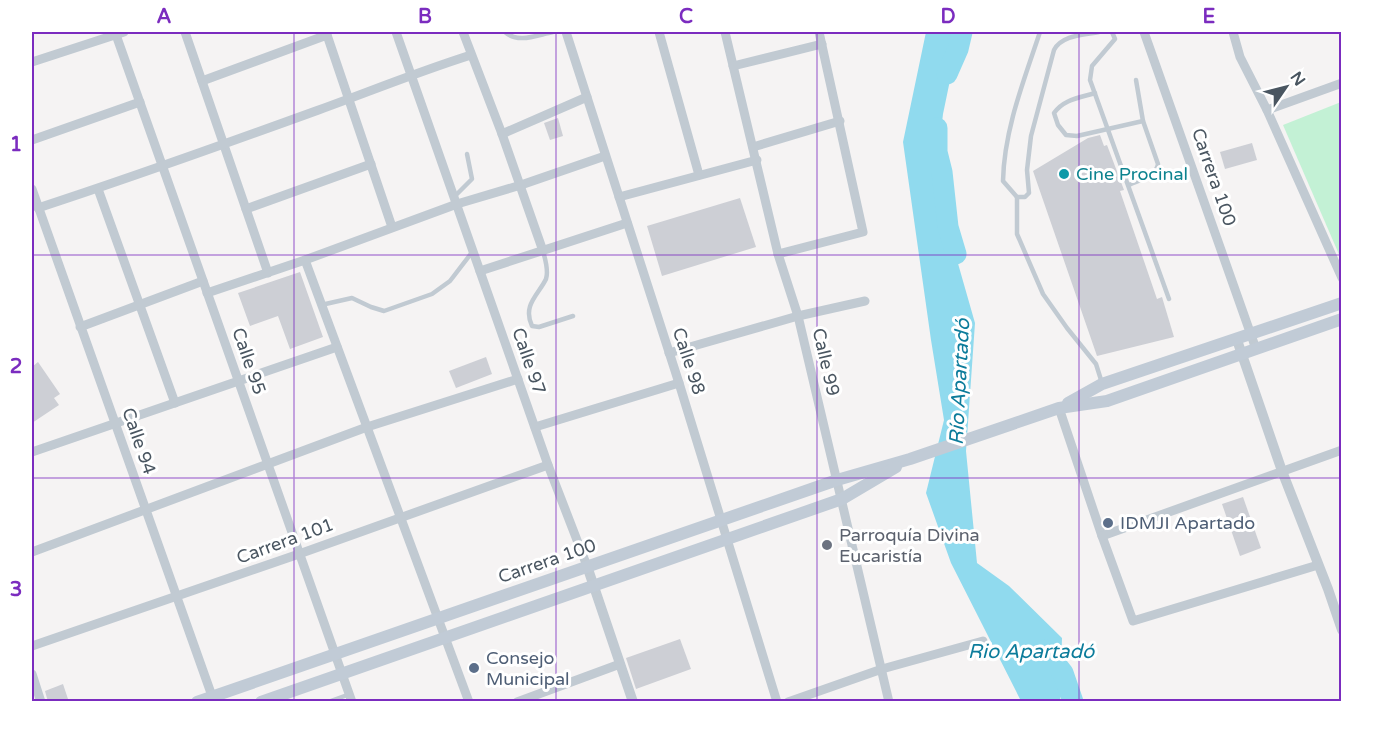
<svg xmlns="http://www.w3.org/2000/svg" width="1373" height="733" font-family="'Varela Round',sans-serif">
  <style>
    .green { fill: #c3f1d5 }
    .water { fill: #90daee }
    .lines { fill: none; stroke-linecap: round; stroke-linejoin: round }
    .river { stroke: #90daee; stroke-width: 21 }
    .building { fill: #cdcfd5 }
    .service { stroke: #c1cad2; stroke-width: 4.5 }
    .minor { stroke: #c1cad2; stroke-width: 9 }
    .tertiary { stroke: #c1cad2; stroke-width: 10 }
    .secondary { stroke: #c1cbd6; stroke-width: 12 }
    .grid { fill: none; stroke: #7b2cbf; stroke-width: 1.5; stroke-opacity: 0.55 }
    .culture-dot { fill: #0f9aa8; stroke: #fff; stroke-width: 2 }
    .service-dot { fill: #5c6f8a; stroke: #fff; stroke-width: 2 }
    .worship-dot { fill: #6b7280; stroke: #fff; stroke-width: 2 }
    .labels { text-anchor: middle; stroke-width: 6; stroke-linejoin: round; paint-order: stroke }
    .culture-label { font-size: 18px; fill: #0d838f; stroke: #fff; text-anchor: start }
    .street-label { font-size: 18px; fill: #4a5661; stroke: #fff }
    .service-label { font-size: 18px; fill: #4e5e75; stroke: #fff; text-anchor: start }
    .worship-label { font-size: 18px; fill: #5b616d; stroke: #fff; text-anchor: start }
    .water-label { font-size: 20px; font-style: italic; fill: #0c7c9b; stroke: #fff }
    .neatline { fill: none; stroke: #7b2cbf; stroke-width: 2 }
    .grid-label { font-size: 20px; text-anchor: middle; font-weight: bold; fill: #7b2cbf }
  </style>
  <rect width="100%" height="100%" fill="#f5f3f3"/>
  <polygon class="green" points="1341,102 1341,259 1283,125"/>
  <polygon class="water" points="926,32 960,32 943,114 935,183 975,323 966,451 977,563 1009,586 1062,638 1060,701 1021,701 951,563 926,493 944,420 931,340 903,142"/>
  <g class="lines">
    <g class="river">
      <polyline points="947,74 958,49 962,32"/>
      <polyline points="937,128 937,152 942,172 948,227 956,254"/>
      <polyline points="1045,650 1063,673 1073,702"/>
    </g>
  </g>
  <g class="building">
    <polygon points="558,118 563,136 550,140 544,123"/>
    <polygon points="1100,135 1104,146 1107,145 1124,190 1120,191 1157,299 1162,297 1174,337 1097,356 1033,171 1088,138"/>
    <polygon points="1252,143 1257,160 1225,169 1220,152"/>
    <polygon points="740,198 756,247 662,276 647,226"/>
    <polygon points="300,272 323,337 290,349 278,316 250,326 238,293"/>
    <polygon points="486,357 492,374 456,388 449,371"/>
    <polygon points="38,362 60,394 54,398 59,405 32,423 32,367"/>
    <polygon points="1243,497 1261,548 1240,556 1222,504"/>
    <polygon points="680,639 691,669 636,689 626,658"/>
    <polygon points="63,684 69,702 48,702 45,691"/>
  </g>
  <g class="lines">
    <g class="service">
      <path d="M505 32C518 44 537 35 553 32"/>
      <path d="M1040 32C1024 80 1004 130 1003 181L1017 197H1025L1029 193 1027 170 1031 136 1054 50C1062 35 1084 35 1099 32"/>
      <polyline points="1112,32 1115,39 1092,66 1090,80 1169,299"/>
      <path d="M1095 93C1079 98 1064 99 1054 113L1058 125 1066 135 1077 136 1143 121 1136 80"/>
      <path d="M1129 185C1139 180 1156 177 1158 164L1143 121"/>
      <polyline points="454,197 472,179 467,154"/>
      <polyline points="1017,197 1017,234 1043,294 1067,328 1096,364 1102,383"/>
      <path d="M543 251C545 259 549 270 546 279 539 294 522 305 532 326L539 327 573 316"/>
      <polyline points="321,305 352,298 371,307 384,311 432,294 450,281 473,251"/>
      <polyline points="328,702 350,694"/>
    </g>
    <g class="minor">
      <polyline points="115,32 352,702"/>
      <polyline points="185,32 268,273"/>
      <polyline points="326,32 392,227"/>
      <polyline points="396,32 548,465 587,566"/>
      <polyline points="463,32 502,134 543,251"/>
      <polyline points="566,32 679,383 777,702"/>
      <polyline points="659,32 699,175"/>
      <polyline points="725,32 778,254 798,316 889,702"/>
      <polyline points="1144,32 1256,349"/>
      <polyline points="1233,32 1240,57 1267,110 1342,278"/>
      <polyline points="32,62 124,32"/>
      <polyline points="733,66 822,44"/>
      <polyline points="202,81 327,35"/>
      <polyline points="1267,110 1342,83"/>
      <polyline points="502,134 587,97"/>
      <polyline points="32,140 140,102"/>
      <polyline points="753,147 840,121"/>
      <polyline points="32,189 212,696 218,702"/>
      <polyline points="98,189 175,403"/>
      <polyline points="619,197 757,160"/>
      <path d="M38 208C130 178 222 145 313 112 366 93 417 72 471 55"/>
      <polyline points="246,209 371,164"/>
      <polyline points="778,254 863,232 819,32"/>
      <polyline points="305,260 469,702"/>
      <polyline points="480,271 627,223"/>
      <polyline points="207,293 305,260 457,204 521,185 605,156"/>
      <polyline points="80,327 203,281"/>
      <polyline points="669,353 798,316 865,301"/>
      <polyline points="1059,408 1102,536 1133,621 1318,565"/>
      <polyline points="535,427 679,383"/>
      <polyline points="32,452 337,347"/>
      <polyline points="1102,536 1342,450"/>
      <polyline points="32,552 367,427 518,379"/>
      <polyline points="32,646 299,554 548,465"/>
      <polyline points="32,674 41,702"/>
      <polyline points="517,702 620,664"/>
      <polyline points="788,702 882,669 983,641"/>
    </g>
    <g class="tertiary">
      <polyline points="1237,340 1282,471 1328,589 1342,630"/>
      <polyline points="587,566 633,702"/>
    </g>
    <g class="secondary">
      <polyline points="1068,403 1102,384 1342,303"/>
      <polyline points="197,702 837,480 910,459 1059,408 1107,401 1342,319"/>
      <polyline points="261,702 842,499 896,467"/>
    </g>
  </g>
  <path class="grid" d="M294 32V702M556 32V702M817 32V702M1079 32V702M32 255H1342M32 478H1342"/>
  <circle class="culture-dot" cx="1064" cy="174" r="6"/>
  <g class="service-dot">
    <circle cx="1108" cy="523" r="6"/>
    <circle cx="474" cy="668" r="6"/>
  </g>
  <circle class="worship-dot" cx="827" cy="545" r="6"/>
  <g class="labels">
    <g class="culture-label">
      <text x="1076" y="180">Cine Procinal</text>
    </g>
    <g class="street-label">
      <text transform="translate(1214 177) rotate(71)" y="6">Carrera 100</text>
      <text transform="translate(249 361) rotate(71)" y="6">Calle 95</text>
      <text transform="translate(529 361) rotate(71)" y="6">Calle 97</text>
      <text transform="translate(689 361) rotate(72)" y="6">Calle 98</text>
      <text transform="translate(826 362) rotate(77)" y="6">Calle 99</text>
      <text transform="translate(139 441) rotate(71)" y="6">Calle 94</text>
      <text transform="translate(285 541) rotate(-20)" y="6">Carrera 101</text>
      <text transform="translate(547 561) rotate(-19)" y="6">Carrera 100</text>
    </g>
    <g class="service-label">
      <text x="1120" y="529">IDMJI Apartado</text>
      <text x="486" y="664">Consejo<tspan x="486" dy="21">Municipal</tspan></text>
    </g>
    <g class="worship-label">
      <text x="839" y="541">Parroquía Divina<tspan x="839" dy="21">Eucaristía</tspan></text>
    </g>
    <g class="water-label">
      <text transform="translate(959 382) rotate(-87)" y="7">Río Apartadó</text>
      <text x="1031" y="658">Rio Apartadó</text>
    </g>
  </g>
  <rect width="1373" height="733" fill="none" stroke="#ffffff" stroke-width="66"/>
  <g transform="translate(1286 87) rotate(55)" stroke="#ffffff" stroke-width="4.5" paint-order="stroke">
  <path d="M0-4.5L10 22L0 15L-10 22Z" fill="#4a5661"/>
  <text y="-9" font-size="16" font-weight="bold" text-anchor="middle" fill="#4a5661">N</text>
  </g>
  <rect x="33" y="33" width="1307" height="667" class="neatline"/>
  <g class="grid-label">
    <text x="164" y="23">A</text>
    <text x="425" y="23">B</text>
    <text x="686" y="23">C</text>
    <text x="948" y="23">D</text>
    <text x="1209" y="23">E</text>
    <text x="16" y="151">1</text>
    <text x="16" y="373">2</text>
    <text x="16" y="596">3</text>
  </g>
</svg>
